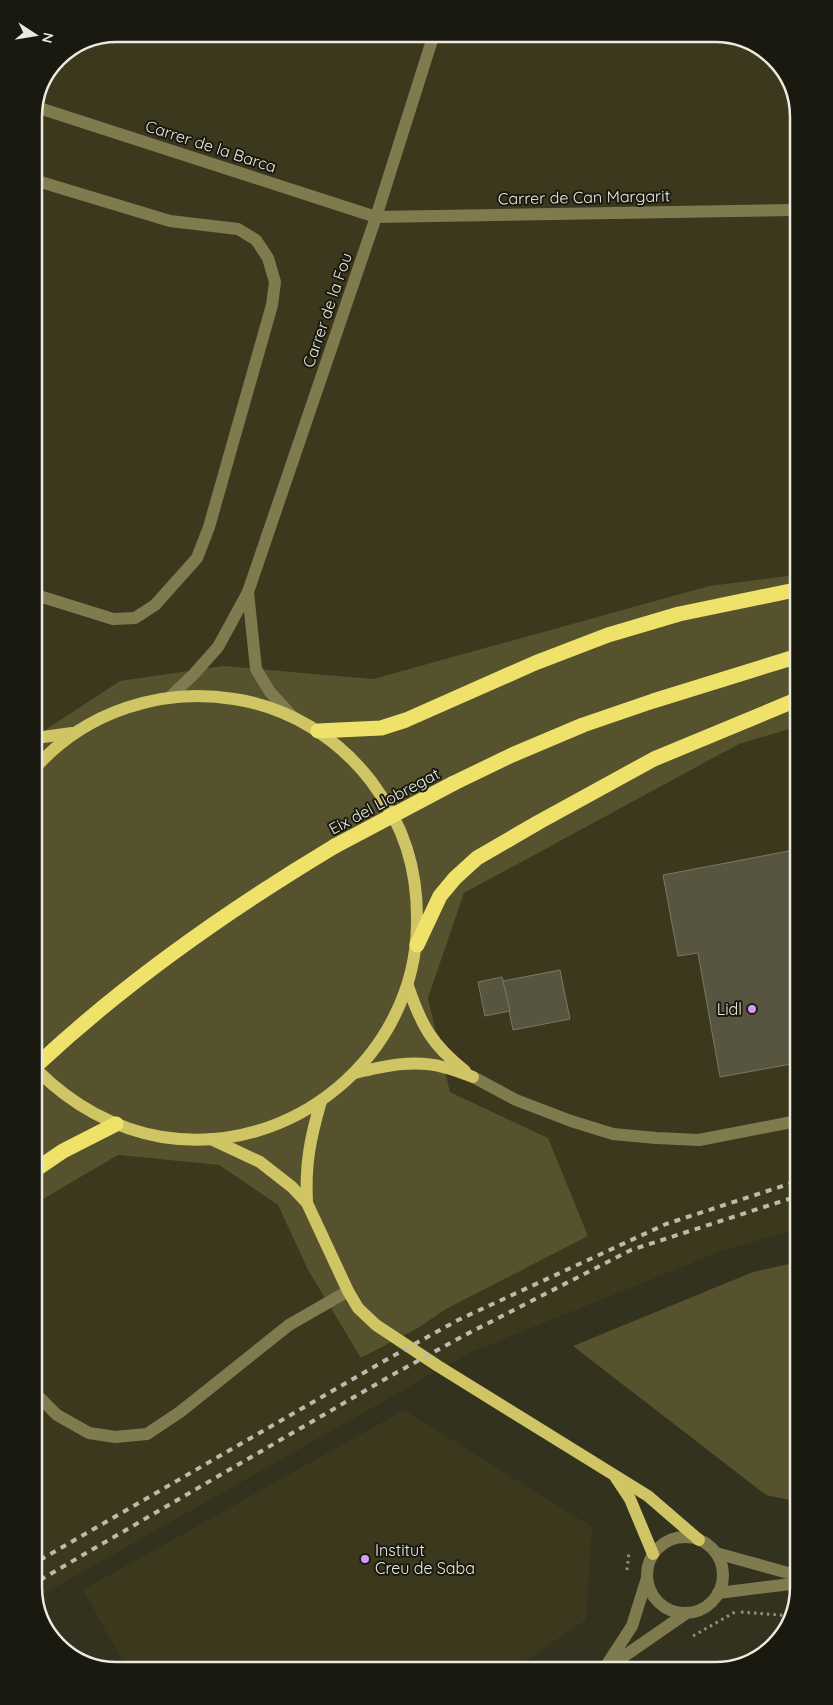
<svg xmlns="http://www.w3.org/2000/svg" width="833" height="1705" font-family="Quicksand,sans-serif">
  <style>
    .built { fill: #3b381d }
    .green { fill: #56522d }
    .building { fill: #575540; stroke: #7a7862 }
    .lines { fill: none; stroke-linecap: round; stroke-linejoin: round }
    .path { stroke: #919081; stroke-width: 3; stroke-dasharray: 2.5 4; stroke-linecap: butt }
    .minor { stroke: #807b4e; stroke-width: 12 }
    .major { stroke: #cfc564; stroke-width: 12 }
    .highway { stroke: #eee26b; stroke-width: 15 }
    .rail { stroke: #bbbaac; stroke-width: 4; stroke-dasharray: 6 6; stroke-linecap: butt }
    .highway-bridge { stroke: #eee26b; stroke-width: 15 }
    .poi-dot { fill: #d89af8; stroke: #1a1910; stroke-width: 2 }
    .labels { text-anchor: middle; stroke-width: 4; stroke-linejoin: round; paint-order: stroke }
    .street-label { font-size: 16px; fill: #ebeade; stroke: #1a1910 }
    .poi-label { font-size: 16px; fill: #ebeade; stroke: #1a1910; text-anchor: end }
    .rim { fill: none; stroke: #ebeade; stroke-width: 2.5 }
  </style>
  <rect width="100%" height="100%" fill="#33321e"/>
  <g class="built">
    <polygon points="721,34 766,51 793,86 795,575 709,586 373,679 302,673 36,736 34,112 58,58 86,40"/>
    <polygon points="796,727 798,1229 724,1250 469,1353 40,1596 38,1202 118,1155 219,1165 278,1205 308,1270 362,1358 418,1328 446,1309 548,1138 450,1092 428,998 464,893 739,744"/>
    <polygon points="404,1410 592,1527 586,1620 516,1667 128,1671 83,1590"/>
  </g>
  <g class="green">
    <polygon points="795,575 796,727 739,744 464,893 428,998 450,1092 548,1138 588,1236 446,1309 418,1328 361,1358 308,1270 278,1205 219,1165 118,1155 38,1202 36,736 120,681 223,666 373,679 709,586"/>
    <polygon points="798,1262 799,1502 766,1495 573,1346 753,1272"/>
  </g>
  <g class="building">
    <polygon points="794,850 796,863 797,1063 720,1077 698,953 678,956 663,875"/>
    <polygon points="560,970 570,1019 513,1030 503,981"/>
    <polygon points="502,977 510,1011 485,1016 478,982"/>
  </g>
  <g class="lines">
    <g class="path">
      <polyline points="627,1570 629,1552"/>
      <polyline points="741,1612 791,1616"/>
      <polyline points="693,1636 735,1612"/>
    </g>
    <g class="minor">
      <polyline points="36,107 376,217 794,210"/>
      <polyline points="34,180 170,221 238,229 256,240 268,258 275,282 272,305 209,527 197,558 155,605 135,618 113,619 36,595"/>
      <polyline points="248,592 256,669 270,692 292,716"/>
      <polyline points="170,697 193,675 218,647 248,592 376,217 433,37"/>
      <polyline points="473,1077 516,1100 571,1121 613,1134 656,1138 699,1140 797,1121"/>
      <polyline points="39,1397 57,1415 89,1433 115,1437 147,1434 180,1412 289,1325 348,1291"/>
      <circle cx="685" cy="1575" r="38"/>
      <polyline points="716,1553 799,1576"/>
      <polyline points="718,1593 799,1583"/>
      <polyline points="606,1666 632,1626 647,1578"/>
      <polyline points="610,1666 685,1614"/>
    </g>
    <g class="major">
      <polyline points="36,738 72,733"/>
      <path d="M37 766C86 712 161 687 234 699 288 707 337 737 371 781 404 825 418 869 417 924 415 1055 293 1158 162 1137 115 1129 72 1105 38 1071"/>
      <path d="M408 986C421 1025 432 1045 465 1071"/>
      <path d="M355 1073C384 1066 414 1059 443 1067 453 1069 463 1073 473 1077"/>
      <polyline points="211,1139 260,1162 292,1187 307,1203 348,1291 358,1308 376,1325 438,1366 648,1496 699,1540"/>
      <path d="M307 1203C305 1164 310 1139 321 1101"/>
      <polyline points="616,1478 630,1499 653,1554"/>
    </g>
    <g class="highway">
      <polyline points="318,731 381,728 406,720 535,663 608,635 679,614 795,590"/>
      <polyline points="454,783 512,755 583,725 653,701 795,657"/>
      <polyline points="417,945 440,896 455,878 477,858 539,822 654,759 796,700"/>
      <path d="M38 1064C128 980 230 909 335 846"/>
      <polyline points="38,1168 63,1151 116,1124"/>
    </g>
    <g class="rail">
      <polyline points="40,1560 384,1361 458,1320 666,1224 798,1181"/>
      <polyline points="40,1580 392,1375 465,1335 631,1250 798,1196"/>
    </g>
    <polyline class="highway-bridge" points="335,846 454,783"/>
  </g>
  <g class="poi-dot">
    <circle cx="752" cy="1009" r="5"/>
    <circle cx="365" cy="1559" r="5"/>
  </g>
  <g class="labels">
    <g class="street-label">
      <text transform="translate(211 146) rotate(18)" y="6">Carrer de la Barca</text>
      <text transform="translate(584 197) rotate(-1)" y="6">Carrer de Can Margarit</text>
      <text transform="translate(327 310) rotate(-71)" y="6">Carrer de la Fou</text>
      <text transform="translate(384 801) rotate(-28)" y="6">Eix del Llobregat</text>
    </g>
    <g class="poi-label">
      <text x="742" y="1015">Lidl</text>
      <text x="375" y="1556" text-anchor="start">Institut<tspan x="375" dy="18">Creu de Saba</tspan></text>
    </g>
  </g>
  <path d="M0 0H833V1705H0ZM117 42H715A75 75 0 0 1 790 117V1587A75 75 0 0 1 715 1662H117A75 75 0 0 1 42 1587V117A75 75 0 0 1 117 42Z" fill="#1a1910" fill-rule="evenodd"/>
  <path class="rim" d="M117 42H715A75 75 0 0 1 790 117V1587A75 75 0 0 1 715 1662H117A75 75 0 0 1 42 1587V117A75 75 0 0 1 117 42Z"/>
  <g transform="translate(35 35) rotate(102)" stroke="#1a1910" stroke-width="4" paint-order="stroke">
  <path d="M0-4L9 19L0 12L-9 19Z" fill="#ebeade"/>
  <text y="-8" font-size="14" font-weight="bold" text-anchor="middle" fill="#ebeade">N</text>
  </g>
</svg>
